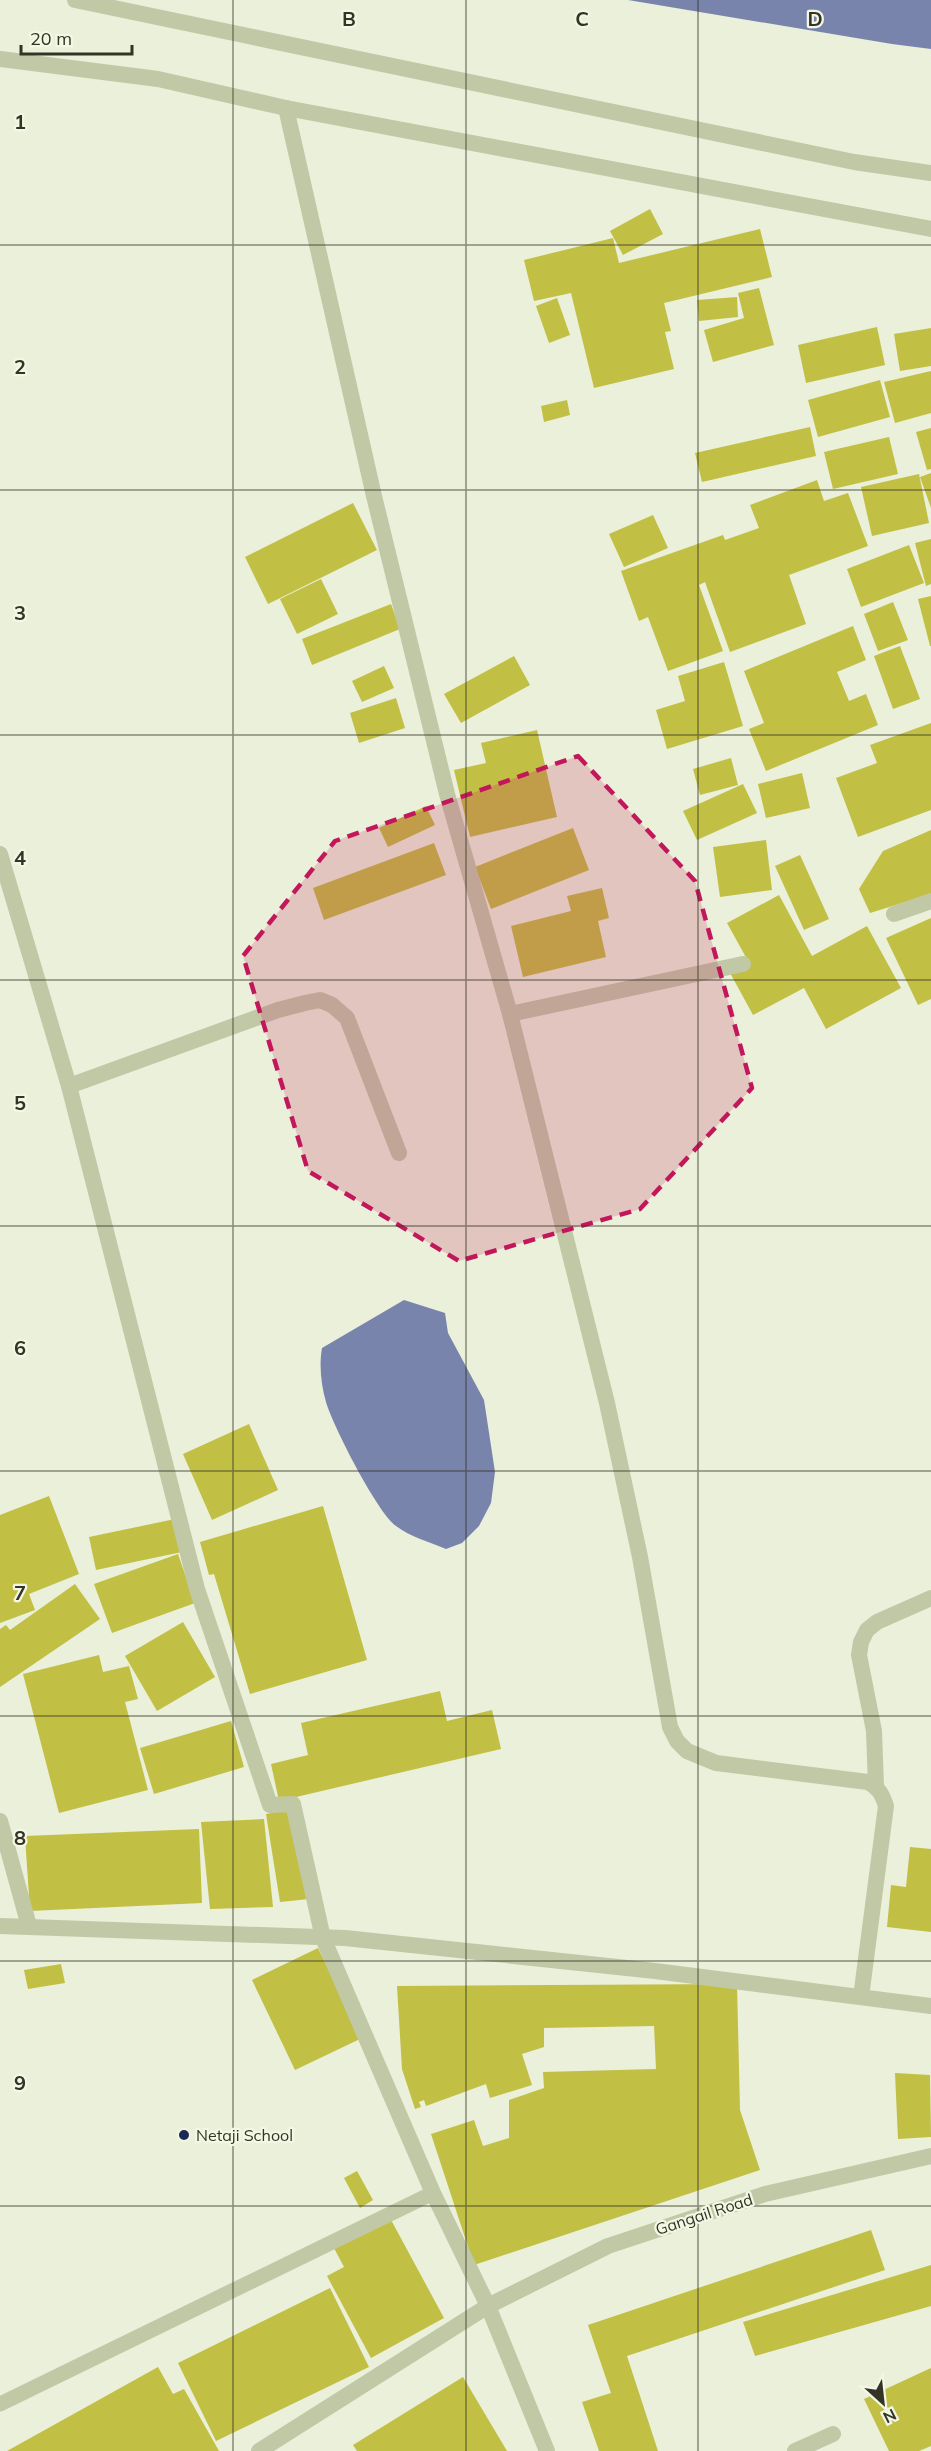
<svg xmlns="http://www.w3.org/2000/svg" width="931" height="2451" font-family="Mulish,sans-serif">
  <style>
    .water { fill: #7984ac }
    .building { fill: #c2bf45 }
    .lines { fill: none; stroke-linecap: round; stroke-linejoin: round }
    .service { stroke: #c1c8a5; stroke-width: 15 }
    .minor { stroke: #c1c8a5; stroke-width: 16 }
    .tertiary { stroke: #c1c8a5; stroke-width: 16 }
    .marked { fill: #c2185b; fill-opacity: 0.2; stroke: #c2185b; stroke-width: 4.5; stroke-dasharray: 12 8; stroke-linejoin: round }
    .grid { fill: none; stroke: #333426; stroke-width: 1.5; stroke-opacity: 0.55 }
    .poi-dot { fill: #1d2853; stroke: #f3f8e5; stroke-width: 2 }
    .labels { text-anchor: middle; stroke-width: 4.5; stroke-linejoin: round; paint-order: stroke }
    .poi-label { font-size: 16px; fill: #333426; stroke: #f3f8e5; text-anchor: start }
    .street-label { font-size: 16px; fill: #333426; stroke: #f3f8e5 }
    .grid-label { font-size: 20px; text-anchor: middle; font-weight: bold; fill: #333426; stroke: #f3f8e5; stroke-width: 4.5; stroke-linejoin: round; paint-order: stroke }
  </style>
  <rect width="100%" height="100%" fill="#eaf0d9"/>
  <g class="water">
    <polygon points="628,0 931,0 931,49 892,44"/>
    <path d="M404 1300 445 1313 448 1333 484 1400 495 1472 491 1503 479 1526 462 1543 446 1549C430 1542 410 1537 396 1526 377 1512 333 1426 326 1402 321 1385 319 1365 322 1348Z"/>
  </g>
  <g class="building">
    <polygon points="650,209 663,234 623,255 610,231"/>
    <polygon points="760,229 772,277 664,303 671,331 665,332 674,369 594,388 571,293 534,301 524,260 613,238 619,263"/>
    <polygon points="759,288 774,345 713,362 704,330 744,318 738,293"/>
    <polygon points="737,297 738,317 699,321 697,300"/>
    <polygon points="557,298 570,335 549,343 536,306"/>
    <polygon points="877,327 885,365 806,383 798,345"/>
    <polygon points="931,328 931,366 900,371 894,334"/>
    <polygon points="931,371 931,413 895,423 884,382"/>
    <polygon points="880,380 890,417 818,437 808,400"/>
    <polygon points="567,400 570,415 544,422 541,406"/>
    <polygon points="810,427 816,456 702,482 695,453"/>
    <polygon points="931,428 931,469 927,470 916,432"/>
    <polygon points="889,437 898,474 833,489 824,452"/>
    <polygon points="931,473 931,508 920,477"/>
    <polygon points="919,474 929,523 872,536 861,487"/>
    <polygon points="817,480 824,501 848,493 868,546 789,575 806,624 730,652 705,582 699,585 723,651 668,671 648,617 639,621 621,571 723,535 725,540 759,528 750,505"/>
    <polygon points="353,503 377,550 268,604 245,557"/>
    <polygon points="653,515 668,548 624,567 609,534"/>
    <polygon points="931,539 931,584 926,586 915,543"/>
    <polygon points="909,545 924,583 861,607 847,569"/>
    <polygon points="321,579 338,614 297,634 280,599"/>
    <polygon points="931,596 931,646 930,646 918,599"/>
    <polygon points="893,602 908,640 878,651 864,614"/>
    <polygon points="391,604 400,629 312,665 302,639"/>
    <polygon points="853,626 866,660 837,672 849,701 866,694 878,725 766,771 749,729 764,723 744,671"/>
    <polygon points="900,646 920,699 893,709 874,656"/>
    <polygon points="514,656 530,685 461,723 444,694"/>
    <polygon points="724,662 743,726 667,749 656,710 685,701 678,676"/>
    <polygon points="384,666 394,688 362,702 352,681"/>
    <polygon points="396,698 405,728 359,743 350,713"/>
    <polygon points="931,723 931,810 858,837 836,778 877,763 870,745"/>
    <polygon points="537,730 557,817 470,837 454,770 486,763 481,743"/>
    <polygon points="731,758 738,785 700,795 693,769"/>
    <polygon points="802,773 810,808 766,818 758,784"/>
    <polygon points="743,784 757,813 697,840 683,811"/>
    <polygon points="426,806 435,825 388,847 379,828"/>
    <polygon points="573,828 589,870 491,909 475,867"/>
    <polygon points="931,830 931,894 870,913 859,889 883,851"/>
    <polygon points="766,840 772,890 720,897 713,847"/>
    <polygon points="434,843 446,875 324,920 313,888"/>
    <polygon points="800,855 829,919 804,930 775,866"/>
    <polygon points="602,888 609,918 598,921 606,957 523,977 511,926 571,911 567,896"/>
    <polygon points="779,895 812,956 867,926 901,988 826,1029 804,988 753,1015 729,971 748,961 727,923"/>
    <polygon points="931,918 931,999 918,1005 886,938"/>
    <polygon points="249,1424 278,1490 212,1520 183,1454"/>
    <polygon points="49,1496 79,1574 29,1594 35,1610 0,1623 0,1515"/>
    <polygon points="323,1506 367,1660 250,1694 214,1574 209,1575 200,1542"/>
    <polygon points="175,1519 182,1552 96,1570 89,1537"/>
    <polygon points="178,1554 195,1603 112,1633 94,1584"/>
    <polygon points="75,1584 100,1619 0,1687 0,1629 6,1625 10,1630"/>
    <polygon points="183,1622 215,1677 157,1711 125,1656"/>
    <polygon points="99,1655 103,1672 129,1666 138,1699 125,1702 148,1790 59,1813 23,1674"/>
    <polygon points="440,1691 447,1721 492,1710 501,1749 279,1801 271,1764 308,1755 301,1723"/>
    <polygon points="231,1721 244,1767 154,1794 140,1748"/>
    <polygon points="288,1810 309,1899 280,1902 266,1814"/>
    <polygon points="264,1819 273,1907 210,1909 201,1822"/>
    <polygon points="199,1829 202,1903 30,1911 25,1836"/>
    <polygon points="910,1847 931,1849 931,1932 887,1927 891,1885 906,1887"/>
    <polygon points="318,1948 362,2038 295,2070 252,1980"/>
    <polygon points="61,1964 65,1983 28,1989 24,1970"/>
    <polygon points="737,1984 740,2110 760,2170 474,2265 431,2134 474,2120 483,2146 509,2138 509,2100 544,2088 543,2072 656,2069 654,2026 544,2028 544,2047 522,2054 532,2085 490,2098 486,2084 426,2106 424,2100 419,2102 421,2107 415,2109 402,2069 397,1986"/>
    <polygon points="895,2073 930,2075 931,2137 898,2139"/>
    <polygon points="357,2171 373,2200 360,2208 344,2178"/>
    <polygon points="390,2218 444,2318 371,2358 327,2276 344,2267 334,2248"/>
    <polygon points="871,2230 885,2270 627,2356 658,2451 599,2451 582,2402 611,2393 588,2325"/>
    <polygon points="931,2265 931,2306 755,2356 743,2322"/>
    <polygon points="330,2288 369,2367 216,2441 178,2363"/>
    <polygon points="158,2367 173,2394 184,2389 219,2451 7,2451"/>
    <polygon points="931,2368 931,2446 919,2451 889,2451 864,2399"/>
    <polygon points="463,2377 507,2451 357,2451 353,2445"/>
  </g>
  <g class="lines">
    <polyline class="service" points="0,2404 433,2193"/>
    <g class="minor">
      <path d="M286 108 374 496 447 794 510 1014 607 1403 640 1557 670 1727 677 1741 687 1751 716 1763 868 1782C879 1788 882 1794 886 1806L861 1997"/>
      <polyline points="0,854 69,1086 197,1589 270,1805 293,1804 323,1938 433,2193 488,2306 547,2451"/>
      <polyline points="894,914 931,901"/>
      <polyline points="510,1014 743,964"/>
      <polyline points="69,1086 278,1010 305,1003 320,1000 332,1005 347,1018 399,1153"/>
      <polyline points="876,1786 874,1731 859,1655 861,1642 867,1630 877,1622 931,1598"/>
      <polyline points="0,1821 29,1926"/>
      <polyline points="0,1926 345,1938 655,1971 931,2006"/>
      <polyline points="795,2451 833,2434"/>
    </g>
    <g class="tertiary">
      <polyline points="75,0 854,162 931,173"/>
      <polyline points="0,59 158,79 286,108 931,229"/>
      <polyline points="259,2451 488,2306 608,2246 765,2194 931,2156"/>
    </g>
  </g>
  <path class="marked" d="M578 756 695 881 752 1088 640 1209 459 1261 308 1171 243 956 335 841Z"/>
  <path class="grid" d="M233 0V2451M466 0V2451M698 0V2451M0 245H931M0 490H931M0 735H931M0 980H931M0 1226H931M0 1471H931M0 1716H931M0 1961H931M0 2206H931"/>
  <circle class="poi-dot" cx="184" cy="2135" r="6"/>
  <g class="labels">
    <g class="poi-label">
      <text x="196" y="2141">Netaji School</text>
    </g>
    <g class="street-label">
      <text transform="translate(704 2214) rotate(-18)" y="6">Gangail Road</text>
    </g>
  </g>
  <g class="grid-label">
    <text x="349" y="26">B</text>
    <text x="582" y="26">C</text>
    <text x="815" y="26">D</text>
    <text x="20" y="129">1</text>
    <text x="20" y="374">2</text>
    <text x="20" y="620">3</text>
    <text x="20" y="865">4</text>
    <text x="20" y="1110">5</text>
    <text x="20" y="1355">6</text>
    <text x="20" y="1600">7</text>
    <text x="20" y="1845">8</text>
    <text x="20" y="2090">9</text>
  </g>
  <g transform="translate(883 2403) rotate(153)" stroke="#f3f8e5" stroke-width="4.5" paint-order="stroke">
  <path d="M0-4.5L10 22L0 15L-10 22Z" fill="#333426"/>
  <text y="-9" font-size="16" font-weight="bold" text-anchor="middle" fill="#333426">N</text>
  </g>
  <path d="M21 45v9h111v-9" fill="none" stroke="#333426" stroke-width="3"/>
  <text x="30" y="45" font-size="18" fill="#333426" stroke="#f3f8e5" stroke-width="4.5" paint-order="stroke">20 m</text>
</svg>
